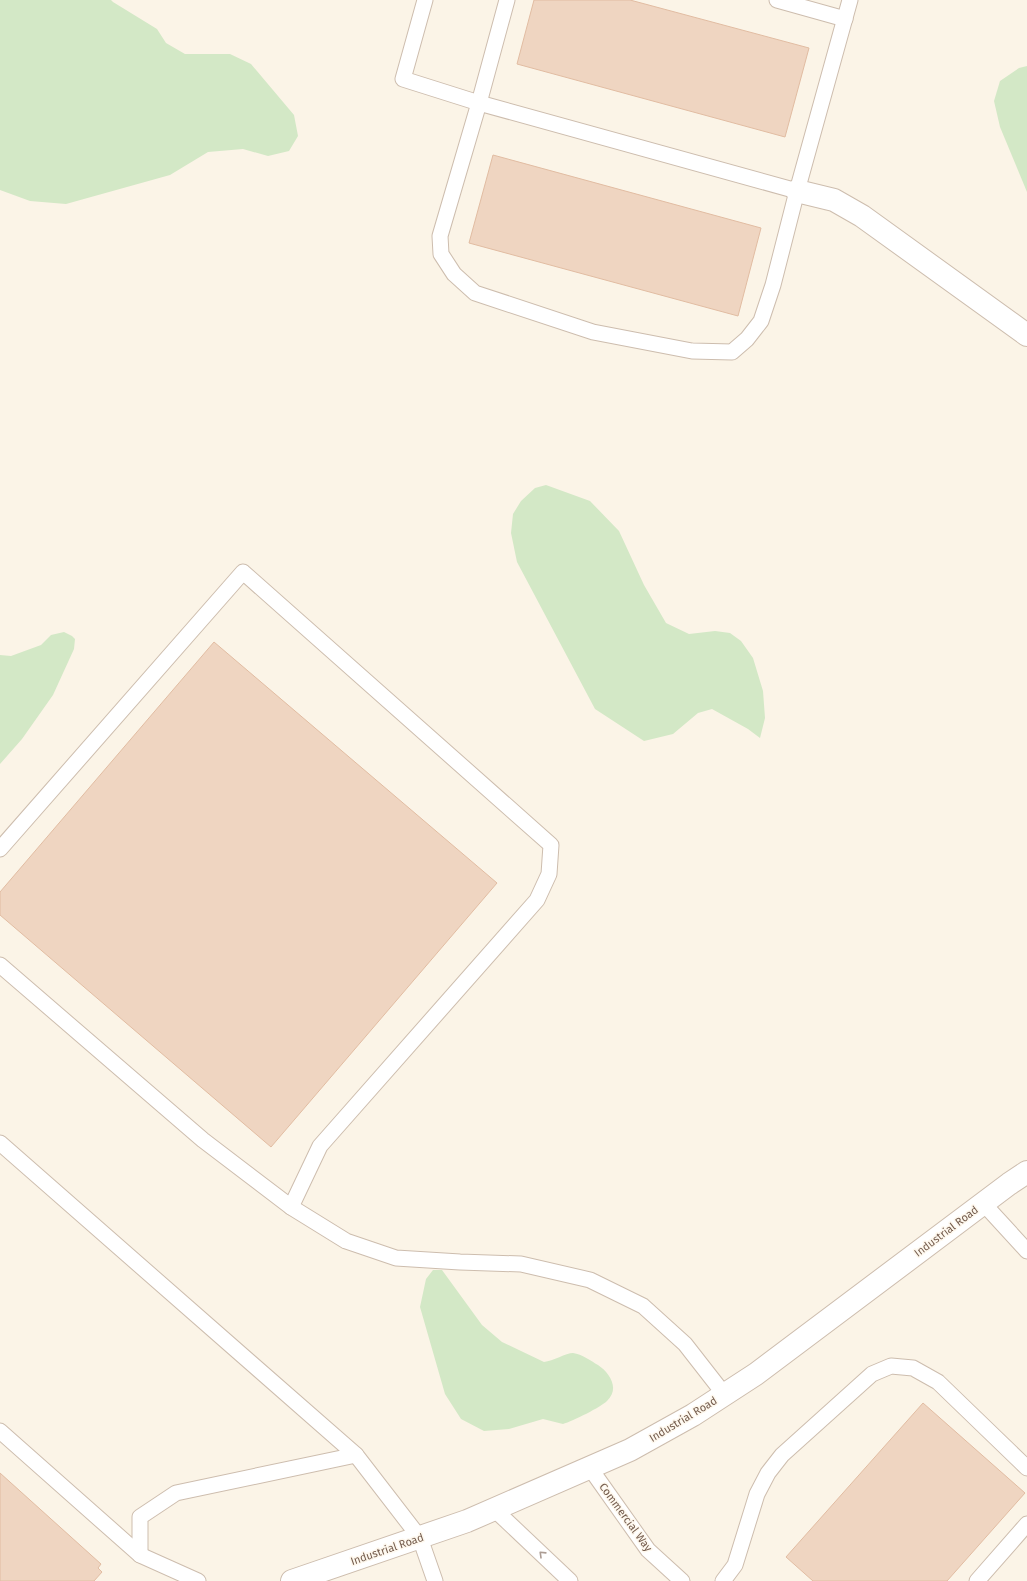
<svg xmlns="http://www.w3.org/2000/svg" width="1027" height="1581" font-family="'Fira Sans',sans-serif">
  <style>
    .green { fill: #d3e8c6 }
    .building { fill: #efd5c1; stroke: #e1bca2 }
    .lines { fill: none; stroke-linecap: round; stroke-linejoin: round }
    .service-casing { stroke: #cdbdae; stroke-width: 17 }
    .minor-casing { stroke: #cdbdae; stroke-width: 24 }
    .service { stroke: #fff; stroke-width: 15 }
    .minor { stroke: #fff; stroke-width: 22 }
    .oneway { stroke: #ac9d94 }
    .labels { text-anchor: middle; stroke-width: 3; stroke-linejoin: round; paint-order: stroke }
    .street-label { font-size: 11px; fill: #745c4d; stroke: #fef8ee }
  </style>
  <rect width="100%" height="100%" fill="#fbf4e7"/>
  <g class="green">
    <polygon points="0,0 111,0 113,2 157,29 166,43 185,54 230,54 251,64 294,115 298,136 289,151 268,156 243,149 208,152 170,175 66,204 30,201 0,190"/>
    <polygon points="1027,66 1027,192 1000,127 994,101 1000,81 1019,68"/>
    <polygon points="546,485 590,501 619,531 644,585 666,623 689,634 715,631 730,633 741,641 753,658 763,691 765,718 760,738 748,729 712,709 698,713 673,734 644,741 595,709 517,562 511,533 513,514 521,501 535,488"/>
    <polygon points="64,632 72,636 75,639 74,649 53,695 22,739 0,764 0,655 11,656 41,645 51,635"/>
    <path d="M433 1270H442L482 1325 502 1342 544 1362C553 1361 566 1353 573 1353 582 1354 591 1361 598 1365 610 1373 620 1389 607 1401 601 1407 573 1421 563 1424L543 1419 509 1429 484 1431 461 1419 445 1394 420 1307 426 1279Z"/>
  </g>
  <g class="building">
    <polygon points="534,0 630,0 809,48 785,137 517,64"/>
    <polygon points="493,155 761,228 738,316 469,243"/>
    <polygon points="214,642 497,883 271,1147 0,915 0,892"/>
    <polygon points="923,1403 1025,1493 947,1581 813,1581 786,1557"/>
    <polygon points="0,1473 101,1564 98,1568 102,1572 94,1581 0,1581"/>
  </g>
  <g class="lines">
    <defs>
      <g id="service">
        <polyline points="425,0 403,79 479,103 797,191"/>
        <polyline points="507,0 479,103 440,236 441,254 454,274 475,293 593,332 692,351 732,352 747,339 761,321 773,285 797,191 850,0"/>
        <polyline points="777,0 845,19"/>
        <polyline points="0,849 243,572 551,845 549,874 537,900 320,1146 291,1207"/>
        <polyline points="0,965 203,1140 291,1207 346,1241 396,1258 460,1262 521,1264 590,1280 643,1306 685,1344 724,1394"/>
        <polyline points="0,1143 356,1455 420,1538 435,1581"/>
        <polyline points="983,1203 1027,1251"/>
        <polyline points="0,1431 140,1555 198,1581"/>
        <polyline points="590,1468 648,1550 682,1581"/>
        <polyline points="494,1509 570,1581"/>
        <polyline points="140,1555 140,1517 176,1493 356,1455"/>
        <polyline points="723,1581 735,1565 757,1494 768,1473 782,1455 872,1374 891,1366 913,1368 938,1382 1027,1468"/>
        <polyline points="977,1581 1027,1524"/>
      </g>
      <g id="minor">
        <polyline points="797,191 834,200 862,216 1027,335"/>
        <polyline points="292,1581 467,1521 630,1450 693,1415 756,1374 1009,1184 1027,1172"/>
      </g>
    </defs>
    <use href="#service" class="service-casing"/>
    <use href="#minor" class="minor-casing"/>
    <use href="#service" class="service"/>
    <use href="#minor" class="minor"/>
  </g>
  <defs><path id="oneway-chevron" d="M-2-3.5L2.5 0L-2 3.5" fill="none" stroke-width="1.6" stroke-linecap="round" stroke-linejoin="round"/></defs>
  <use class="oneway" href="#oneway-chevron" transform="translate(542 1554) rotate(-136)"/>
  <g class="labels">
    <g class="street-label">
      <text transform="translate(946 1231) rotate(-37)" y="4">Industrial Road</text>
      <text transform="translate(683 1419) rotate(-31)" y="4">Industrial Road</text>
      <text transform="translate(626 1517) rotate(54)" y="4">Commercial Way</text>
      <text transform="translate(387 1549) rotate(-19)" y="4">Industrial Road</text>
    </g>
  </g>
</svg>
